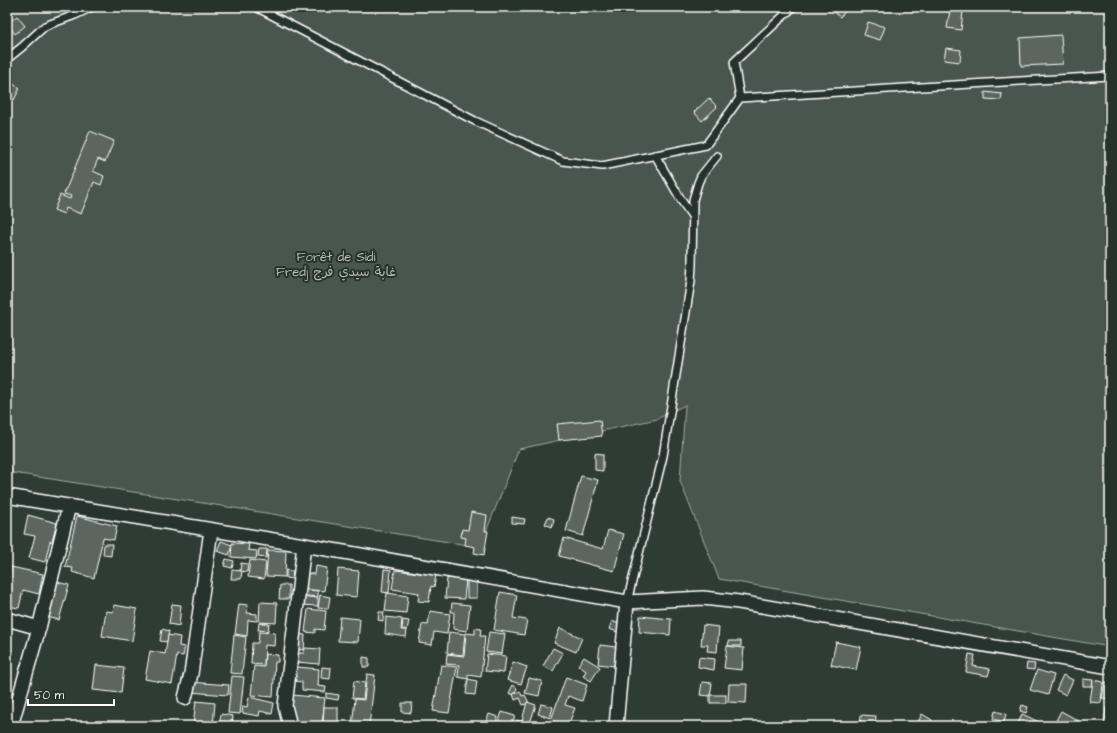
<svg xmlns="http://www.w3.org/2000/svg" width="1117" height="733" font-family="'Architects Daughter','Playpen Sans Arabic',sans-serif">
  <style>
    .green { fill: #4a544f; stroke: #a4aaa7 }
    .building { fill: #5b6661; stroke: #fff }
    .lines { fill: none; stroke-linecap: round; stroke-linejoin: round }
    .lane-casing { stroke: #fff; stroke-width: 10 }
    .street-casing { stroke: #fff; stroke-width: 16 }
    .lane { stroke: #26332d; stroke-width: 7 }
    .street { stroke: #26332d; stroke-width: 13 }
    .labels { text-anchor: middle; stroke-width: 4; stroke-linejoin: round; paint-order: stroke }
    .park-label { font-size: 13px; fill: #b7bbb9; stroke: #26332d }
  </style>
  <rect width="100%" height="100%" fill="#2f3b35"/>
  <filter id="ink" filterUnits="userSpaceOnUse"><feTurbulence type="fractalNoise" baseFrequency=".025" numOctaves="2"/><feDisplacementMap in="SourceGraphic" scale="8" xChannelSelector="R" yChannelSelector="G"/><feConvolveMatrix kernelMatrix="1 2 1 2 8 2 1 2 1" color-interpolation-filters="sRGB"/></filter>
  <g filter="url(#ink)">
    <polygon class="green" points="7,7 1110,7 1110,647 719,579 680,481 685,405 657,419 519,449 480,547 7,472"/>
    <g class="building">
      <polygon points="828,7 849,7 840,17"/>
      <polygon points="950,10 963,11 961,30 947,28"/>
      <polygon points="17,16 25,26 15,34 7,24"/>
      <polygon points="868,22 885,27 880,40 864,35"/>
      <polygon points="1061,35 1063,64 1021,66 1020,38"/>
      <polygon points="946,48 961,50 960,62 944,60"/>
      <polygon points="9,82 20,88 14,100 7,97 7,86"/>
      <polygon points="985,92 1002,94 1001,100 985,99"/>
      <polygon points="709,98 717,107 702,121 694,112"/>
      <polygon points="90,131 114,141 105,162 98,159 93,171 104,176 101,185 94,182 81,214 66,208 64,214 54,210 60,195 70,199 71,196 64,194"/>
      <polygon points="600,420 602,436 559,440 557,424"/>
      <polygon points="595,453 603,454 603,471 595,470"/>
      <polygon points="581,476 598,480 583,536 566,531"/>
      <polygon points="471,512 487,515 485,531 488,531 484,555 474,553 475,547 465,545 466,538 461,537 462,529 468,530"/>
      <polygon points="28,515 57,523 52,542 50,541 45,562 29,558 35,536 24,534"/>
      <polygon points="77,516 117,526 114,540 103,538 94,578 72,572 73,568 65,567"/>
      <polygon points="512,517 525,519 524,524 512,523"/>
      <polygon points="548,517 554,519 552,527 545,524"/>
      <polygon points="608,530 624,534 614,571 559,556 564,538 603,549"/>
      <polygon points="221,541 232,545 229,555 217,551"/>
      <polygon points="232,543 249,544 248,550 257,551 256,559 231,557"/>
      <polygon points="104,544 112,544 111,556 103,555"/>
      <polygon points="259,549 267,549 266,558 258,557"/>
      <polygon points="268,550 286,551 285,577 266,576"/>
      <polygon points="226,559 234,561 232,568 224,566"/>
      <polygon points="250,560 266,562 264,579 248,577"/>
      <polygon points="241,563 248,564 247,572 240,571"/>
      <polygon points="316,566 327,568 324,591 301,589 302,573 315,574"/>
      <polygon points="11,567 43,574 39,594 23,590 19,608 7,606 7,587"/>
      <polygon points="338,569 359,571 357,597 336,595"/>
      <polygon points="384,569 391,570 389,593 382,592"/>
      <polygon points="232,570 242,571 241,579 231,579"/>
      <polygon points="286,570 293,571 292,579 286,578"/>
      <polygon points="395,570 436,575 434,587 431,586 429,602 418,601 419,593 392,589"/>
      <polygon points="447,578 466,580 464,599 445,598"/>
      <rect x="467" y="580" width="10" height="18"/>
      <polygon points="57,582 69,585 59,620 47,617"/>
      <polygon points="280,585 289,585 289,599 279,599"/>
      <polygon points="300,589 318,591 318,597 299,595"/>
      <polygon points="500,592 517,595 513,618 527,620 524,635 494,630"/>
      <polygon points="387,593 408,596 406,613 385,611"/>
      <polygon points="320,595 330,597 328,609 318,608"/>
      <polygon points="299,596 318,598 318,606 298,605"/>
      <polygon points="260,602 277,603 276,623 259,622"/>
      <polygon points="452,603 470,605 467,631 453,629 454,612 451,612"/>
      <polygon points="172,604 181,605 179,626 169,624"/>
      <polygon points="239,604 248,605 247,613 257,614 257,621 248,620 247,636 235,634"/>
      <polygon points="114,605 137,609 132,641 102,636 106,611 113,612"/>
      <polygon points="308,609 326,611 324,630 315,629 315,633 305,632"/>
      <polygon points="430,611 450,614 447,634 434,632 432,645 419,643 422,624 428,625"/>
      <polygon points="379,612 384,612 383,621 378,620"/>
      <polygon points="640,616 671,619 670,635 639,632"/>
      <polygon points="340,617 360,619 358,642 338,641"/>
      <polygon points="386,617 402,619 401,630 407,630 406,637 385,634"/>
      <polygon points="403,620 409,621 407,630 402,629"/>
      <polygon points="612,621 621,625 618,632 609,629"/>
      <polygon points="259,623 269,624 268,631 258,630"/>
      <polygon points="703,625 719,627 717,652 707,651 708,645 701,645"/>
      <polygon points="475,628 481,629 480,636 485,636 481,677 468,675 468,679 458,677 459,665 446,664 447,654 464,656 466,633 475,634"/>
      <polygon points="560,628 582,638 576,652 554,643"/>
      <polygon points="162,629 169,631 167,642 160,641"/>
      <polygon points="259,632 275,633 274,646 265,645 264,665 251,664 252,643 258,643"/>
      <polygon points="449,632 465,634 463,655 447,653"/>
      <polygon points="489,632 505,634 502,654 486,652"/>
      <polygon points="294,634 305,635 304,650 293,649"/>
      <polygon points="168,635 180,637 179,646 185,647 183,656 177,655 172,684 145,679 150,651 165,654"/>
      <polygon points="234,635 246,637 242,674 230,673"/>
      <polygon points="729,641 741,641 741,646 728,646"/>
      <polygon points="836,642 861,647 856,670 831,665"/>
      <polygon points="600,645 616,647 614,666 598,664"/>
      <polygon points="727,646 744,648 742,670 724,668"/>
      <polygon points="305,648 320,649 319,664 296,662 297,653 304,653"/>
      <polygon points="553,648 563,653 553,671 543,666"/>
      <polygon points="265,654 278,655 278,662 275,662 273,697 251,695 254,666 264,667"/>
      <polygon points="487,654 506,656 504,673 485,671"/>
      <polygon points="969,654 975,655 973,666 990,669 988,676 966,672"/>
      <polygon points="363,657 369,658 369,667 363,667"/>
      <polygon points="584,657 600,667 591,681 583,676 586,671 578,665"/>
      <polygon points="699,657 715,659 714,670 698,667"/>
      <polygon points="513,662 527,667 521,684 507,680"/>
      <polygon points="1027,663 1035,664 1034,670 1026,669"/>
      <polygon points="96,665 124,668 121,693 93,690"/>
      <polygon points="441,665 457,667 449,713 433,711"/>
      <polygon points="287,666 319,669 318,686 326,687 325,692 302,690 302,682 286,680"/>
      <polygon points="322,667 331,668 330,679 321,678"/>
      <polygon points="1037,670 1054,675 1048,695 1030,690"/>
      <polygon points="367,674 375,675 369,726 352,726 355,699 364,700"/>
      <polygon points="1063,675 1073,680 1066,695 1056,690"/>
      <polygon points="232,676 244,677 240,714 228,713"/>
      <polygon points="566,677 587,685 582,701 568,696 565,705 575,708 568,726 551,720"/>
      <polygon points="529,678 542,681 539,696 525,693"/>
      <polygon points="468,679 477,681 475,695 466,694"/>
      <polygon points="1083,679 1093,680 1092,686 1083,686"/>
      <polygon points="1093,680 1103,682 1101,703 1090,702"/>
      <polygon points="354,681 365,683 363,699 352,698"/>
      <polygon points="190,682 229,685 228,695 189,692"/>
      <polygon points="702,682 712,683 710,696 700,695"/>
      <polygon points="1105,682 1110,683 1109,699 1102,698"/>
      <polygon points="729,684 747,684 746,703 728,702"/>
      <polygon points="513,685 517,688 514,695 509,693"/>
      <polygon points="520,691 522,696 525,695 529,703 523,705 520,698 515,700 513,694"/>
      <polygon points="326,693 339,695 338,700 326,698"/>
      <polygon points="292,695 325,698 322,724 339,726 289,726"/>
      <rect x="710" y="695" width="16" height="8"/>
      <polygon points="249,697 274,703 272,714 260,711 259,716 242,713 243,706 247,707"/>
      <polygon points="196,701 215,703 213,726 193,726"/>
      <polygon points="527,702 536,705 530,723 522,721"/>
      <polygon points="402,703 412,703 411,713 402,712"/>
      <polygon points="541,704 553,707 550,718 538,714"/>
      <polygon points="1022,705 1028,707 1026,713 1020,711"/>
      <polygon points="324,707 338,707 338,725 323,724"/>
      <polygon points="1106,707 1110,707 1110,726 1104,726"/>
      <polygon points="995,711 1006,714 1004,722 993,719"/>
      <polygon points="1061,711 1079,721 1077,726 1053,726"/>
      <polygon points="502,712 515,716 512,726 497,726"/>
      <polygon points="221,714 233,716 232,726 219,726"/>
      <polygon points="489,714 498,717 495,726 490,726 485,725"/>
      <polygon points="922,714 932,720 929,726 916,726"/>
      <polygon points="1022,714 1039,722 1038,726 1017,726"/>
      <polygon points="861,715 876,716 875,726 860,726"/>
      <polygon points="517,720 529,724 528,726 515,726"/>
    </g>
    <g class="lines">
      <defs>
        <g id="lane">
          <polyline points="256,7 475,121 563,161 602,166 706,145 740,98 1020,81 1110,76"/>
          <polyline points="7,59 22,47 45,26 75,15 92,7"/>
          <polyline points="740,98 734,62 793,7"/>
          <polyline points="655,155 683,203 692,216"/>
          <polyline points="627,602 663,456 691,281 692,265 693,200 698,183 701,176 717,156"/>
        </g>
        <g id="street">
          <polyline points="7,496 304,545 627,602 703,598 739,602 1110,667"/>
          <polyline points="7,619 39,628"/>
          <polyline points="185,698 191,674 211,530"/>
          <polyline points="11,726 39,628 69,506"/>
          <polyline points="290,726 285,706 304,545"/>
          <polyline points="616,726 627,602"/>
        </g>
      </defs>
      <use href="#lane" class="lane-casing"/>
      <use href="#street" class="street-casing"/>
      <use href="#lane" class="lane"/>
      <use href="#street" class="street"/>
    </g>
  </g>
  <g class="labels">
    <g class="park-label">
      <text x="336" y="261">Forêt de Sidi<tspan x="336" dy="15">Fredj غابة سيدي فرج</tspan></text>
    </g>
  </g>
  <rect width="1117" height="733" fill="none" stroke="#26332d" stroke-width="24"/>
  <rect x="12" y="12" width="1093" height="709" fill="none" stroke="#fff" stroke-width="1.5" filter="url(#ink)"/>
  <path d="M28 699v6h86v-6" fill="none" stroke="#ffffff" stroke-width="2"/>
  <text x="34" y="699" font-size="12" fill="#ffffff" stroke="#26332d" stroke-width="3" paint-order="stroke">50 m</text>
</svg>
